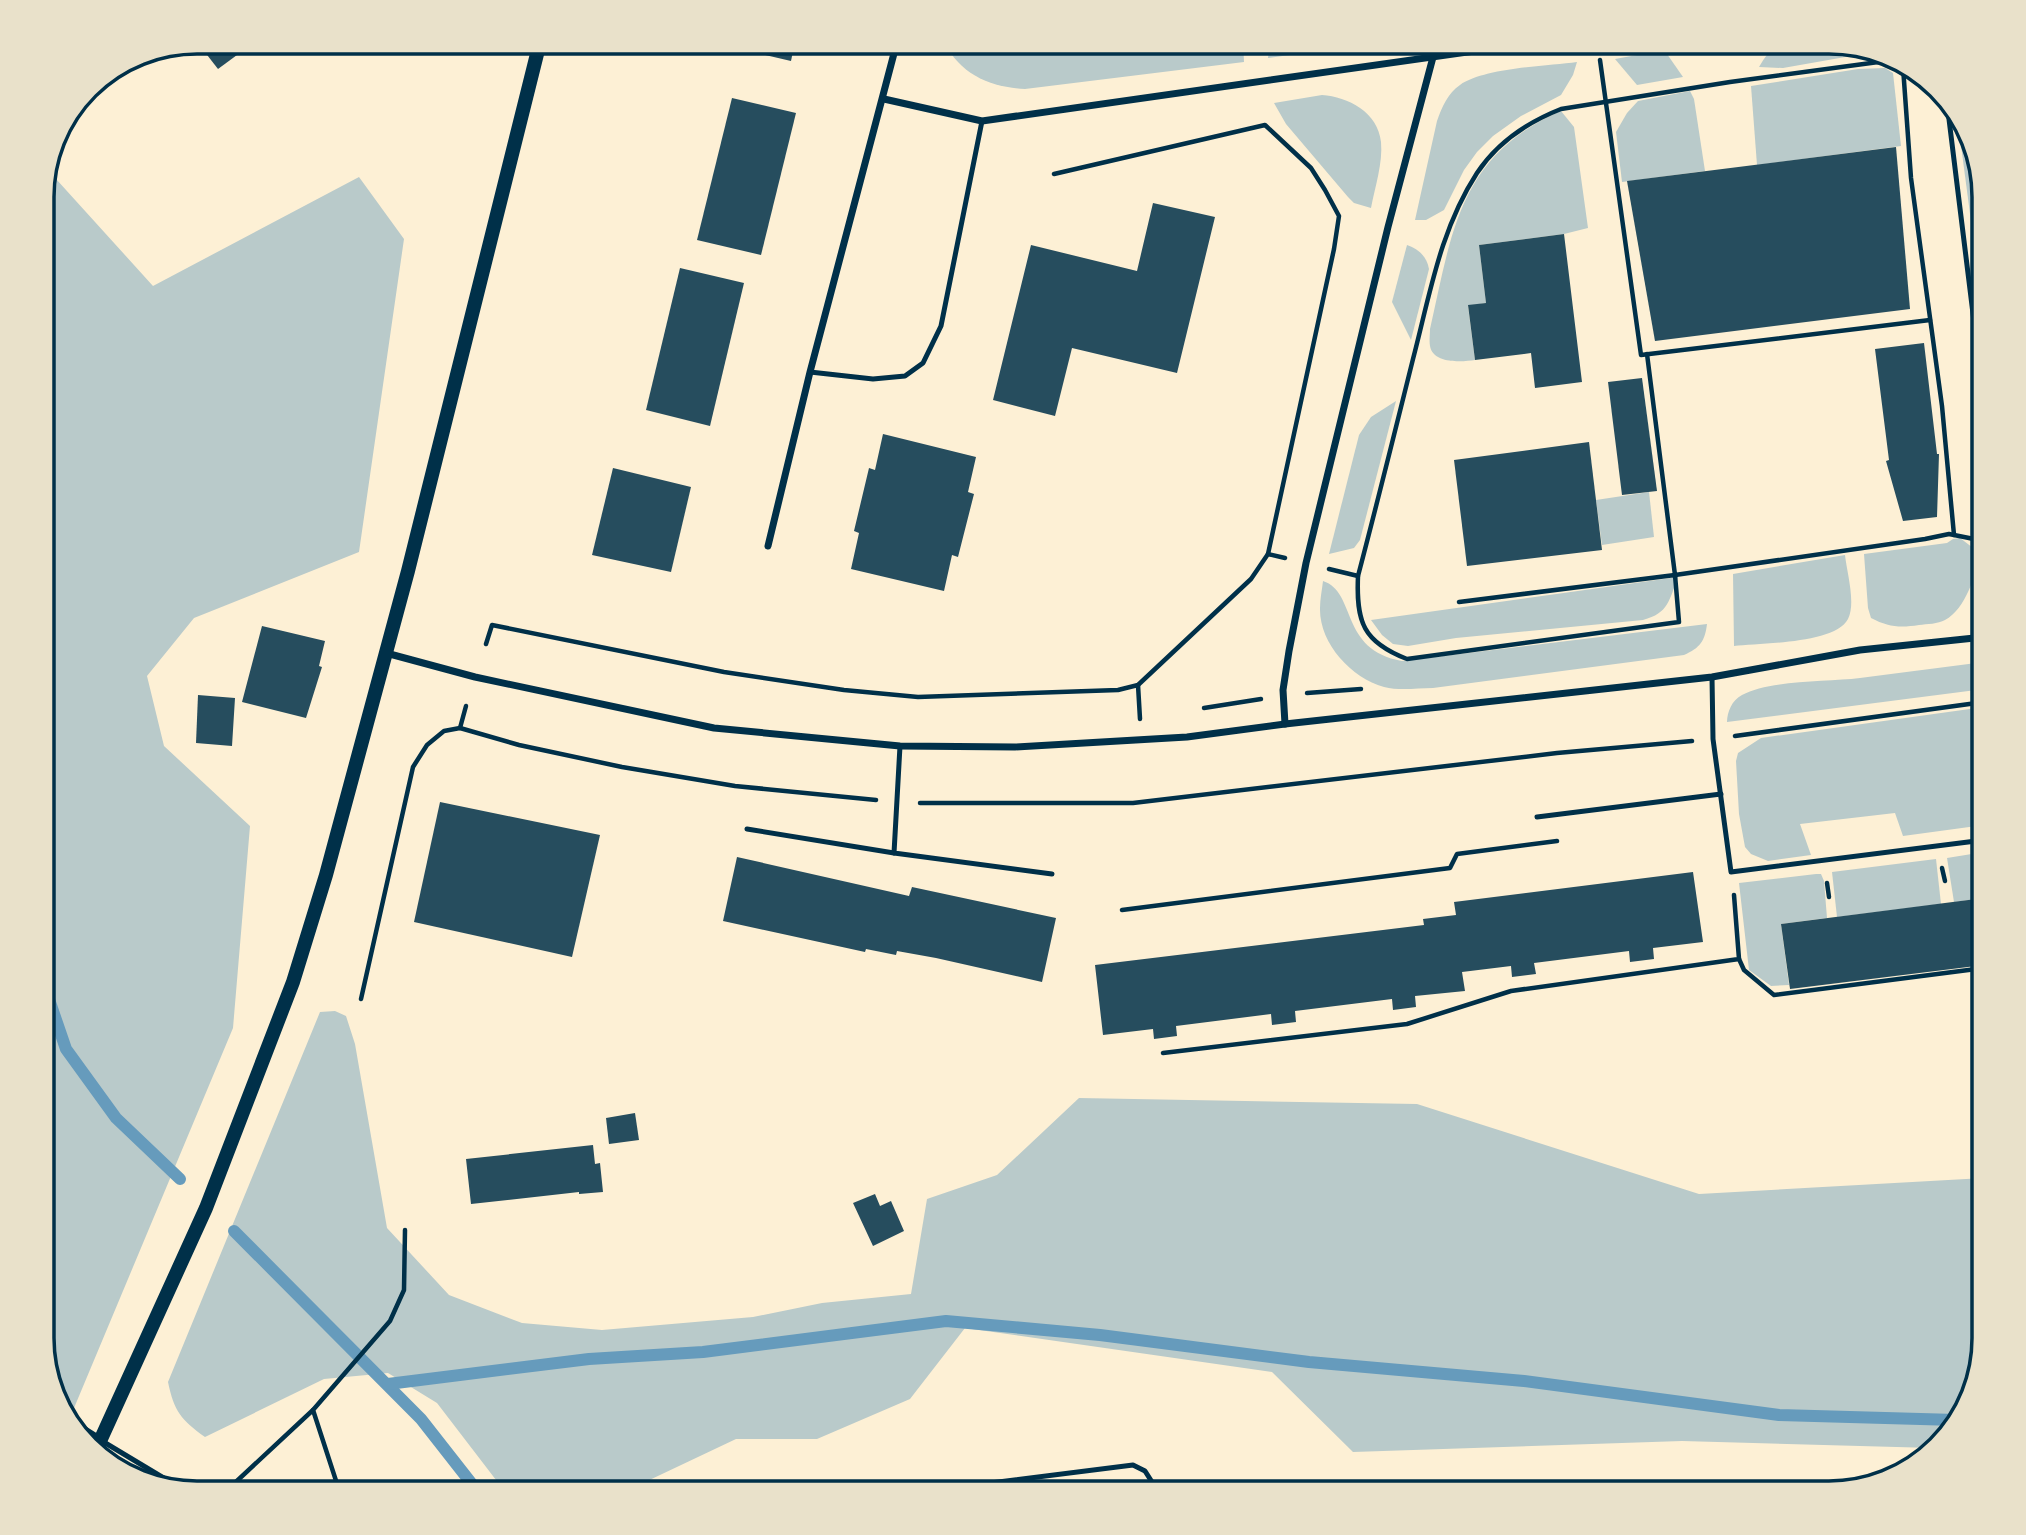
<svg xmlns="http://www.w3.org/2000/svg" width="2026" height="1535" font-family="'PT Serif',serif">
  <style>
    .green { fill: #b9caca }
    .lines { fill: none; stroke-linecap: round; stroke-linejoin: round }
    .stream { stroke: #669bbc; stroke-width: 12 }
    .building { fill: #264d5e }
    .path { stroke: #003049; stroke-width: 4.5 }
    .service { stroke: #003049; stroke-width: 5 }
    .minor { stroke: #003049; stroke-width: 7 }
    .secondary { stroke: #003049; stroke-width: 14 }
    .rim { fill: none; stroke: #003049; stroke-width: 3.5 }
  </style>
  <rect width="100%" height="100%" fill="#fdf0d5"/>
  <g class="green">
    <path d="M944 42H1243L1244 62 1025 89C990 87 961 75 944 42Z"/>
    <polygon points="1270,42 1382,42 1268,58"/>
    <path d="M1784 42H1830L1858 52 1851 56 1783 68 1759 67C1765 57 1772 45 1784 42Z"/>
    <polygon points="1659,51 1667,54 1683,77 1637,85 1615,59"/>
    <path d="M1577 62 1573 75 1561 95 1521 116 1493 136 1477 152 1464 170 1444 210 1426 220H1415L1437 121C1442 107 1448 93 1460 85 1484 68 1547 66 1577 62Z"/>
    <polygon points="1885,68 1893,73 1901,146 1757,165 1751,86 1858,69"/>
    <polygon points="1690,91 1694,99 1705,171 1622,182 1616,132 1627,113 1638,101"/>
    <path d="M1322 95C1348 97 1378 112 1381 142 1383 163 1375 187 1371 208L1354 203 1348 197 1286 124 1274 103Z"/>
    <path d="M1561 111 1574 127 1588 228 1564 234 1479 245 1486 303 1468 306 1475 360C1462 362 1433 364 1430 346 1429 341 1430 334 1430 329 1452 232 1459 155 1561 111Z"/>
    <polygon points="1957,115 1968,128 1984,196 1984,320"/>
    <polygon points="47,169 153,286 359,177 404,239 359,552 194,618 147,676 164,746 250,826 233,1028 69,1420 58,1407 42,1348 42,186"/>
    <path d="M1407 245C1419 249 1427 257 1429 269L1411 340 1392 302Z"/>
    <polygon points="1396,401 1360,540 1354,548 1329,554 1359,435 1371,417"/>
    <polygon points="1649,492 1654,537 1602,545 1596,500"/>
    <path d="M1960 538 1981 554C1975 575 1966 609 1945 620 1938 624 1927 624 1919 625 1900 628 1888 627 1871 618L1868 608 1864 554 1947 543 1953 539Z"/>
    <path d="M1845 555C1847 573 1856 603 1848 619 1835 644 1760 643 1734 646L1733 574Z"/>
    <path d="M1678 577C1669 600 1669 613 1643 620L1456 638 1408 646 1393 644 1382 635 1371 620Z"/>
    <path d="M1323 581C1357 592 1339 650 1402 661L1707 624C1705 641 1700 648 1684 655L1433 688C1417 688 1400 691 1384 687 1351 678 1319 643 1320 608 1320 599 1322 590 1323 581Z"/>
    <path d="M1984 662V689L1727 722C1727 712 1732 700 1742 695 1769 680 1827 682 1860 678 1901 673 1943 667 1984 662Z"/>
    <polygon points="1984,707 1984,825 1903,836 1895,813 1800,824 1811,855 1768,861 1751,854 1745,847 1739,814 1736,761 1738,753 1761,738"/>
    <polygon points="1984,852 1984,898 1954,902 1947,858"/>
    <polygon points="1936,859 1941,904 1837,917 1832,872"/>
    <polygon points="1816,874 1821,874 1824,881 1827,918 1781,924 1789,985 1771,986 1749,970 1739,883"/>
    <path d="M335 1011 346 1016 355 1044 387 1228 449 1295 522 1323 602 1330 753 1317 822 1303 911 1294 927 1199 997 1175 1079 1098 1417 1104 1699 1194 1984 1178V1339L1952 1433 1933 1448 1682 1441 1353 1452 1272 1372 965 1328 910 1399 817 1439H736L622 1493H506L437 1403 388 1373 324 1379 205 1437C181 1420 174 1411 168 1382L320 1012Z"/>
  </g>
  <g class="lines">
    <g class="stream">
      <polyline points="42,979 66,1049 116,1118 180,1179"/>
      <polyline points="234,1231 421,1419 479,1493"/>
      <polyline points="388,1384 589,1359 703,1352 946,1321 1100,1335 1309,1362 1524,1381 1779,1415 1956,1420"/>
    </g>
  </g>
  <g class="building">
    <polygon points="197,42 227,42 237,55 218,69"/>
    <polygon points="728,42 795,42 791,61 727,46"/>
    <polygon points="732,98 796,113 761,255 697,240"/>
    <polygon points="1896,147 1910,309 1655,341 1627,181"/>
    <polygon points="1153,203 1215,217 1177,373 1072,348 1055,416 993,400 1031,245 1137,271"/>
    <polygon points="1564,234 1582,382 1535,388 1531,353 1475,360 1468,305 1486,303 1479,245"/>
    <polygon points="680,268 744,283 710,426 646,410"/>
    <polygon points="1924,343 1937,454 1939,454 1937,517 1903,521 1886,461 1889,460 1875,349"/>
    <polygon points="1642,378 1657,491 1622,495 1608,382"/>
    <polygon points="883,434 976,457 968,492 974,494 958,557 952,555 944,591 851,569 859,533 854,531 869,468 875,470"/>
    <polygon points="1589,442 1602,550 1467,566 1454,460"/>
    <polygon points="613,468 691,487 671,572 592,555"/>
    <polygon points="262,626 325,641 319,666 322,667 306,718 242,702"/>
    <polygon points="198,695 235,698 232,746 196,743"/>
    <polygon points="440,802 600,835 572,957 414,922"/>
    <polygon points="737,857 909,896 912,887 1056,918 1042,982 936,958 897,951 896,955 866,949 865,952 723,921"/>
    <polygon points="1693,872 1703,942 1653,948 1654,959 1630,962 1629,951 1534,963 1536,974 1512,977 1511,966 1462,972 1465,991 1415,996 1416,1007 1393,1010 1392,999 1295,1011 1296,1022 1272,1025 1271,1014 1176,1026 1177,1036 1154,1039 1153,1029 1103,1035 1095,965 1424,925 1423,919 1456,915 1454,902"/>
    <polygon points="1984,898 1984,965 1790,989 1781,924"/>
    <polygon points="635,1113 639,1140 609,1144 606,1118"/>
    <polygon points="593,1145 595,1164 600,1163 603,1192 579,1194 579,1192 471,1204 466,1159"/>
    <polygon points="875,1194 880,1206 891,1201 904,1231 873,1246 853,1203"/>
    <polygon points="1138,1481 1139,1493 1053,1493 1053,1491"/>
  </g>
  <g class="lines">
    <g class="path">
      <polyline points="1254,45 1257,42"/>
      <polyline points="1600,60 1641,355 1930,320"/>
      <polyline points="1903,67 1911,178 1942,406 1954,535"/>
      <polyline points="1054,174 1265,125 1311,168 1325,190 1339,216 1334,249 1268,554"/>
      <polyline points="1647,354 1675,575 1925,539 1949,534 1984,541"/>
      <path d="M1329 569 1358 576C1377 504 1395 431 1413 359 1430 294 1440 230 1477 173 1497 143 1528 122 1561 109L1730 82 1886 61"/>
      <path d="M1358 576C1356 622 1363 642 1407 659L1679 622 1675 575 1459 602"/>
      <polyline points="486,644 492,625 724,672 844,690 918,697 1118,690 1138,685 1251,579 1268,554 1285,558"/>
      <polyline points="1138,685 1140,719"/>
      <polyline points="1307,693 1361,689"/>
      <polyline points="1204,708 1261,699"/>
      <polyline points="460,728 466,706"/>
      <polyline points="1735,736 1984,702"/>
      <polyline points="920,803 1133,803 1557,753 1692,741"/>
      <polyline points="1942,868 1945,881"/>
      <polyline points="1827,883 1829,897"/>
      <polyline points="1122,910 1450,868 1457,854 1557,841"/>
      <polyline points="1739,959 1744,970 1774,995 1984,968"/>
      <polyline points="361,999 413,767 427,745 444,731 460,728 519,745 622,767 735,786 876,800"/>
      <polyline points="1163,1053 1407,1024 1511,991 1739,959 1734,895"/>
      <polyline points="224,1493 313,1410"/>
      <polyline points="340,1493 313,1410 390,1321 404,1290 405,1230"/>
    </g>
    <g class="service">
      <polyline points="1947,103 1984,403"/>
      <polyline points="810,372 873,379 905,376 923,363 941,326 982,121"/>
      <polyline points="1712,677 1713,739 1731,872 1984,840"/>
      <polyline points="900,746 894,853 1052,874"/>
      <polyline points="1537,817 1721,794"/>
      <polyline points="747,829 894,853"/>
      <polyline points="102,1441 177,1486"/>
      <polyline points="911,1493 1133,1465 1145,1471 1159,1493"/>
    </g>
    <g class="minor">
      <polyline points="884,99 982,121 1538,42"/>
      <polyline points="768,546 810,372 897,42"/>
      <polyline points="386,653 475,677 714,728 900,746 1015,747 1187,737 1285,724 1712,677 1860,650 1984,637"/>
      <polyline points="1285,724 1283,690 1289,651 1306,563 1388,227 1437,42"/>
      <polyline points="69,1420 101,1440"/>
    </g>
    <polyline class="secondary" points="95,1452 206,1208 293,982 326,875 408,571 540,42"/>
  </g>
  <path d="M0 0H2026V1535H0ZM197 54H1829A143 143 0 0 1 1972 197V1338A143 143 0 0 1 1829 1481H197A143 143 0 0 1 54 1338V197A143 143 0 0 1 197 54Z" fill="#e9e1ca" fill-rule="evenodd"/>
  <path class="rim" d="M197 54H1829A143 143 0 0 1 1972 197V1338A143 143 0 0 1 1829 1481H197A143 143 0 0 1 54 1338V197A143 143 0 0 1 197 54Z"/>
</svg>
